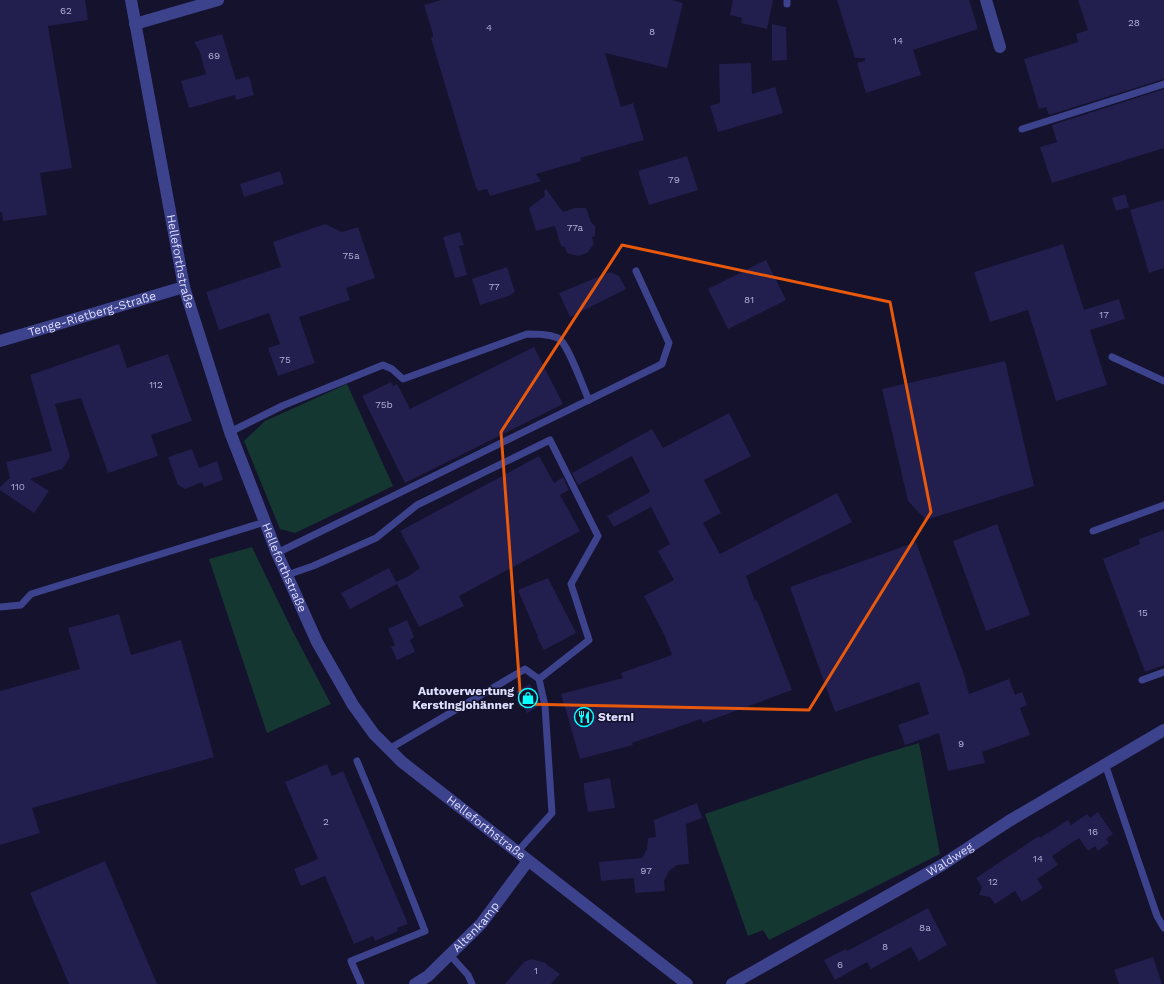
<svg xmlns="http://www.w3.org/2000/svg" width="1164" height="984" font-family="'Work Sans',sans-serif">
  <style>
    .green { fill: #153732 }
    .building { fill: #221e4e }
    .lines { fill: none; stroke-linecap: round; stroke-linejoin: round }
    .lane { stroke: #3d428c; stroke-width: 7 }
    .street { stroke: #3d428c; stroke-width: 12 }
    .marked { fill: none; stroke: #e8590c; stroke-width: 3; stroke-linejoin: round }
    .labels { text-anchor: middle; stroke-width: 3; stroke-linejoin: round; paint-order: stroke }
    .number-label { font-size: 10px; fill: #afaed3 }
    .street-label { font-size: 12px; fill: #dedeff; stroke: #14122d }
    .poi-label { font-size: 12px; font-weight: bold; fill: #dedeff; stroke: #14122d; text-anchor: end }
  </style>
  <rect width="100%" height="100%" fill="#14122d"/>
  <g class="green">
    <polygon points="347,384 393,486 295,533 280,529 244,441 265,421"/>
    <polygon points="252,547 292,630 331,704 267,733 209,559"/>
    <polygon points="919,743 940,854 769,940 763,930 748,936 705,814 866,759"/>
  </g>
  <g class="building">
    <polygon points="0,0 85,0 88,20 48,26 72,168 40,173 47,215 3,221 2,212 0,212"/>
    <polygon points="441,0 672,0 683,3 667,68 605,53 621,107 633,103 644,140 580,158 581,161 536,174 541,181 490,196 487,189 478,191 477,188 476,188 431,38 433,37 433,34 424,5"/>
    <polygon points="733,0 773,0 767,29 741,23 742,18 730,15"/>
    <polygon points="837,0 969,0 978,29 913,50 921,75 866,93 857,63 865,61 865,58 855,58"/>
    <polygon points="1078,0 1164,0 1164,79 1049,115 1046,107 1039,109 1024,59 1078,42 1076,34 1088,30"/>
    <polygon points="772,24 786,27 787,60 772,61"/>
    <polygon points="222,34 236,80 249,76 254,95 236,100 235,95 189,108 181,81 206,74 199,50 194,42"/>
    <polygon points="751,63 752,94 775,87 783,113 718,132 710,106 720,103 719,64"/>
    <polygon points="1164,89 1164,148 1052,183 1040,147 1057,142 1052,125"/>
    <polygon points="687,156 698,190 649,205 638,171"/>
    <polygon points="280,171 284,184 244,197 240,184"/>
    <polygon points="546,189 563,212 575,208 586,208 591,222 595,226 595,236 592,237 594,244 587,253 578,256 567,253 565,247 561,246 555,226 536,231 529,208 545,196 544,191"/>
    <polygon points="1125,194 1129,207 1116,211 1112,198"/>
    <polygon points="1164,200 1164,268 1149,273 1130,210"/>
    <polygon points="325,224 342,232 358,227 375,278 346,288 350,300 299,317 315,363 278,376 268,348 280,344 269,313 219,330 206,292 281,267 273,242"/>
    <polygon points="460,232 464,245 459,246 467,275 455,278 443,237"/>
    <polygon points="1063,244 1084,310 1119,299 1125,319 1090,330 1107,385 1056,401 1028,310 990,322 974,272"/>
    <polygon points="766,260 786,300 728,329 708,289"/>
    <polygon points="507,267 515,292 509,296 480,305 472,279"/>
    <polygon points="610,272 619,276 626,289 570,317 559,293"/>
    <polygon points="119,344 127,368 168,354 192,421 151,435 158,456 108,473 81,398 55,404 70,457 62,469 30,479 49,491 34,513 0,490 0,487 10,478 6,462 52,451 30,375"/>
    <polygon points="534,347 563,404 405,483 362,396 391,382 393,386 397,384 410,409"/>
    <polygon points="1005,361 1034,486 926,520 908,501 882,389"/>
    <polygon points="729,413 751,456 704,480 721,513 703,523 720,554 837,493 852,522 746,576 755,601 757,600 792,690 703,723 701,719 632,743 633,745 580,759 561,694 623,678 621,673 672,655 664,634 644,596 674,580 658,551 670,544 651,507 614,527 607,516 650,492 632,456 578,485 572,473 652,429 663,448"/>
    <polygon points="192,449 199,468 217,461 223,480 204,487 202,482 185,489 178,485 168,457"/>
    <polygon points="539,456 554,483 563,477 569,490 560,495 580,531 459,596 464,606 419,627 397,584 350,609 341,593 389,568 396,582 409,576 420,568 400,531"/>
    <polygon points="997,524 1030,615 986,631 953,541"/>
    <polygon points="1164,530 1164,665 1145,672 1103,559 1140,544 1139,539"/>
    <polygon points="916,542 964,675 969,694 1009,679 1015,695 1022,692 1027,705 1020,708 1030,735 982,752 985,763 948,771 939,733 905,745 898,725 929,714 919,682 835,712 790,587"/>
    <polygon points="548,578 576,633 544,650 537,637 538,637 518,590"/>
    <polygon points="119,614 131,655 181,640 214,757 32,808 40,833 0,845 0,691 80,669 68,628"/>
    <polygon points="407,620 414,637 410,640 415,652 397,660 391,647 395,645 388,629"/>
    <polygon points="530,684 539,702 540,706 527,713 516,691"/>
    <polygon points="327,764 332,776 343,771 408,924 397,928 398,931 375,941 373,936 354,944 325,876 301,886 294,869 318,859 285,782"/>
    <polygon points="610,778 615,808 588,812 584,789 584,783"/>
    <polygon points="697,803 702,818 686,824 689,864 677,865 669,871 664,881 665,891 635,893 634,878 601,881 599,862 642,858 647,849 648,838 656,837 654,820"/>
    <polygon points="1098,812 1113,834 1106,839 1109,843 1098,851 1095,846 1088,851 1079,838 1052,856 1058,865 1037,879 1043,888 1022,902 1015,891 995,904 990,897 979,895 982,887 976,878 1039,836 1040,838 1068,820 1071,825 1087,814 1090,818"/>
    <polygon points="105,861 157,984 69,984 30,893"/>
    <polygon points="928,908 947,945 919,961 911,947 871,969 867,962 835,980 824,960 846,949 847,951"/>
    <polygon points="1153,957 1162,984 1119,984 1114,970"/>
    <polygon points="531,959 546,963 546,964 560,974 551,984 505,984 524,962"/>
  </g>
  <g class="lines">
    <g class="lane">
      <polyline points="787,4 787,0"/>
      <polyline points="1022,129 1164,84"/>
      <polyline points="1112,357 1164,381"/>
      <path d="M230 432 282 406 383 365 392 369 403 379 527 334C538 334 548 334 558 338 568 343 583 388 589 400"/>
      <polyline points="1093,531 1164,505"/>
      <polyline points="277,553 662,364 669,343 636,271"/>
      <polyline points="287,575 313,566 376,538 417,505 550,440 598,536 571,584 589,640 539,679"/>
      <polyline points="0,607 21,605 31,594 265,522"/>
      <polyline points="1142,680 1164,672"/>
      <polyline points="389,749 525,669 539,679 545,706 552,813 517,852"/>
      <polyline points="357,761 376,807 425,931 351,961 361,984"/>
      <polyline points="1105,764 1157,916 1164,928"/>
      <polyline points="450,955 468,975 472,984"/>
    </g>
    <g class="street">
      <path id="s1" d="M131 0 184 287 230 432 277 553 317 642 353 705 374 734 402 762 687 984"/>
      <polyline points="986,0 1000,47"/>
      <polyline points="135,24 218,0"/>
      <path id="s2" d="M0 341 184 287"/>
      <path id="s3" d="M415 984 428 976 481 924 528 861"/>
      <path id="s4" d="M732 984 942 865 1009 821 1164 730"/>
    </g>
  </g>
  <path class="marked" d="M622 245 890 302 931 512 809 710 521 704 501 432Z"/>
  <defs>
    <symbol id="shop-ring" viewBox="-11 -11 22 22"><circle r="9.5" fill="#14122d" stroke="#0afffd" stroke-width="1.5"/><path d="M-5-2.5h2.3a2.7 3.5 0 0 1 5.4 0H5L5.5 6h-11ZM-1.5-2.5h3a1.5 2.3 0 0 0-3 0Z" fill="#0afffd"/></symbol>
    <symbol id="restaurant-ring" viewBox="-11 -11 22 22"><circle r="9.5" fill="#14122d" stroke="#0afffd" stroke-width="1.5"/><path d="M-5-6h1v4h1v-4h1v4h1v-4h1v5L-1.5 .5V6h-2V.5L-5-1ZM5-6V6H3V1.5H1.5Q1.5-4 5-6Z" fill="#0afffd"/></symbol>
  </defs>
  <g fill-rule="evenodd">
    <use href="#shop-ring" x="517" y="687" width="22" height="22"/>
    <use href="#restaurant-ring" x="573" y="706" width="22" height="22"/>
  </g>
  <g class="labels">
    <g class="number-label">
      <text x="66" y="14">62</text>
      <text x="1134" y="26">28</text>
      <text x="489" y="31">4</text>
      <text x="652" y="35">8</text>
      <text x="898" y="44">14</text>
      <text x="214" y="59">69</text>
      <text x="674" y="183">79</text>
      <text x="575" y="231">77a</text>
      <text x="351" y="259">75a</text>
      <text x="494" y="290">77</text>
      <text x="749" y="303">81</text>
      <text x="1104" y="318">17</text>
      <text x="285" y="363">75</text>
      <text x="156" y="388">112</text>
      <text x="384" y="408">75b</text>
      <text x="18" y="490">110</text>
      <text x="1143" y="616">15</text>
      <text x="961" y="747">9</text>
      <text x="326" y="825">2</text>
      <text x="1093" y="835">16</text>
      <text x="1038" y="862">14</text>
      <text x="646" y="874">97</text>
      <text x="993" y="885">12</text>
      <text x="925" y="931">8a</text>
      <text x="885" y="950">8</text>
      <text x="840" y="968">6</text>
      <text x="536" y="974">1</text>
    </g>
    <g class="street-label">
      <text dy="4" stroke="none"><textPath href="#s1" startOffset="266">Helleforthstraße</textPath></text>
      <text dy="4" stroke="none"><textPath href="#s2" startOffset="96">Tenge-Rietberg-Straße</textPath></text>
      <text dy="4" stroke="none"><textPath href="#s1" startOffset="590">Helleforthstraße</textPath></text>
      <text dy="4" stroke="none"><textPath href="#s1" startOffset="926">Helleforthstraße</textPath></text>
      <text dy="4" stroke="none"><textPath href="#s4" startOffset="251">Waldweg</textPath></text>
      <text dy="4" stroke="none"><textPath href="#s3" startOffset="84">Altenkamp</textPath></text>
    </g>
    <g class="poi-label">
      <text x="514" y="695">Autoverwertung<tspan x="514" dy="14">Kerstingjohänner</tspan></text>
      <text x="598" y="721" text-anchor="start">Sterni</text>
    </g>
  </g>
</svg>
